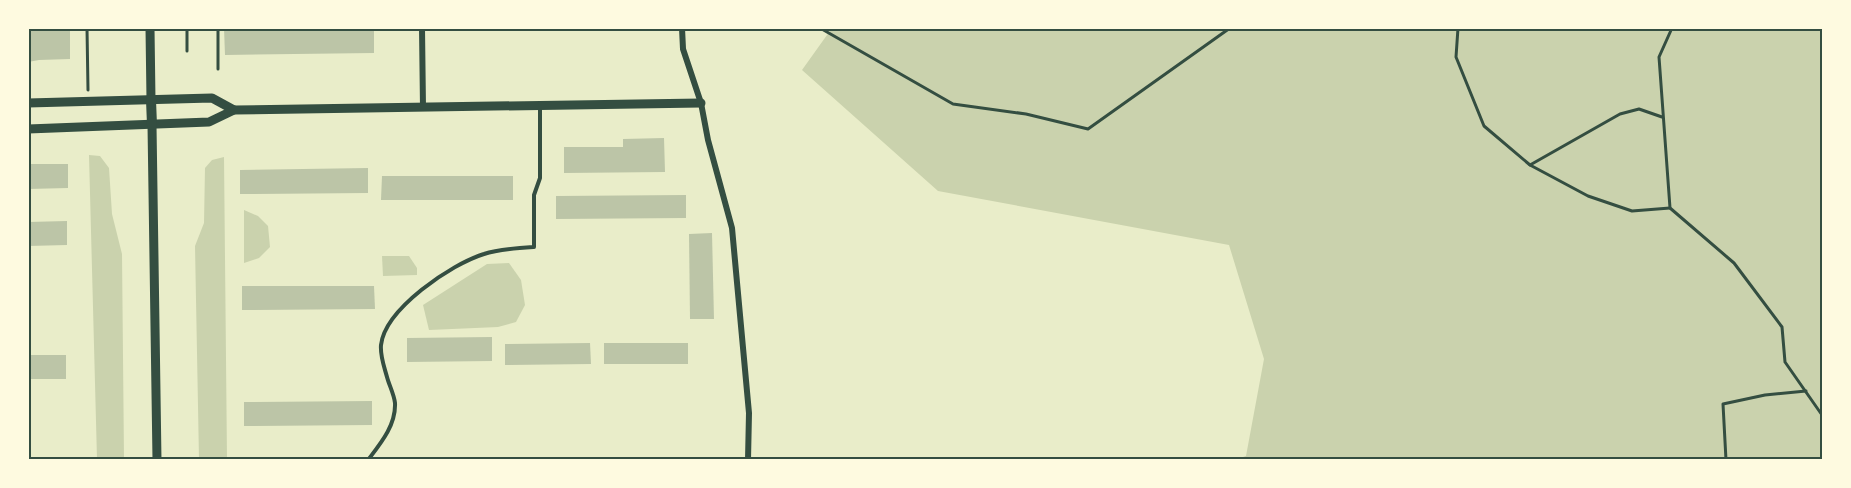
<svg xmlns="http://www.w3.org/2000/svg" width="1851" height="488" font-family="'Fira Sans Condensed',sans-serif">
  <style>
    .green { fill: #cad2ad }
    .building { fill: #bcc5a7 }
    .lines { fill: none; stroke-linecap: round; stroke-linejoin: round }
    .path { stroke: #344e41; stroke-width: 3 }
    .service { stroke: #344e41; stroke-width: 4 }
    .minor { stroke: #344e41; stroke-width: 6 }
    .tertiary { stroke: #344e41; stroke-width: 9 }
    .secondary { stroke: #344e41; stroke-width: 10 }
    .neatline { fill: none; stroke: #344e41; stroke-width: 2 }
  </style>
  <rect width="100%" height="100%" fill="#e9edc9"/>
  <g class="green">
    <polygon points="832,28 1822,29 1822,459 1237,459 1246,456 1264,359 1229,245 938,191 802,70"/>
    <polygon points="89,155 100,156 109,168 112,214 122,254 124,459 97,459"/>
    <polygon points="224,157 227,459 199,459 195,246 204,223 205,168 212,160"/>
    <polygon points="244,210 258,216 268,226 270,247 259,258 244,263"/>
    <polygon points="382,256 409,256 417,268 417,275 383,276"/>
    <polygon points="509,263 521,280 525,305 516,322 498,327 429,330 423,305 487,264"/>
  </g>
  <g class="building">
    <polygon points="28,28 70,28 70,59 39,60 28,62"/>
    <polygon points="224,28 374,28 374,53 225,55"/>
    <polygon points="664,138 665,172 564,173 564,147 623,147 623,139"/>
    <polygon points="28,164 68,164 68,188 28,189"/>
    <polygon points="368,168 368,193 240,194 240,170"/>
    <polygon points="382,176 513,176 513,200 381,200"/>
    <polygon points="686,195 686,218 556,219 556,196"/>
    <polygon points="67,221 67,245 28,246 28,222"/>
    <polygon points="712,233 714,319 690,319 689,234"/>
    <polygon points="242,286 374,286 375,309 242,310"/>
    <polygon points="492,337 492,361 407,362 407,338"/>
    <polygon points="590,343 591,364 505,365 505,344"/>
    <rect x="604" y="343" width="84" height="21"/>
    <rect x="28" y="355" width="38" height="24"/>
    <polygon points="372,401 372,425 244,426 244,402"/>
  </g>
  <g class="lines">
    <g class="path">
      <polyline points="87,28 88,90"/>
      <polyline points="187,28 187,51"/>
      <polyline points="218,28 218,69"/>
      <polyline points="820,28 953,104 1026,114 1088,129 1230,28"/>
      <polyline points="1458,28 1456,57 1484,126 1530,165 1588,196 1632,211 1670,208"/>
      <polyline points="1672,28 1659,57 1670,208 1734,263 1782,327 1785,362 1822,415"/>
      <polyline points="1530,165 1620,114 1639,109 1662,117"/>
      <polyline points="1726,460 1723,404 1765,395 1806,391"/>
    </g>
    <path class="service" d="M368 460C381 443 396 425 395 403 394 394 389 385 387 377 384 366 380 356 381 345 385 309 451 264 484 254 499 249 517 248 534 247V195L540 178V106"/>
    <g class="minor">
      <polyline points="422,28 423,108"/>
      <polyline points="682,28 683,49 701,103 708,140 732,228 749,413 748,460"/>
    </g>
    <g class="tertiary">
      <polyline points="150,28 151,100"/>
      <polyline points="28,103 212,98 234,110"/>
      <polyline points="152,125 157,460"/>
      <polyline points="28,129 209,122 234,110 701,103"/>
    </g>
    <polyline class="secondary" points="151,100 152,125"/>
  </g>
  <rect width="1851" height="488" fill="none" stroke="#fefae0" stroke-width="60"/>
  <rect x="30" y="30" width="1791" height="428" class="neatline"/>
</svg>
